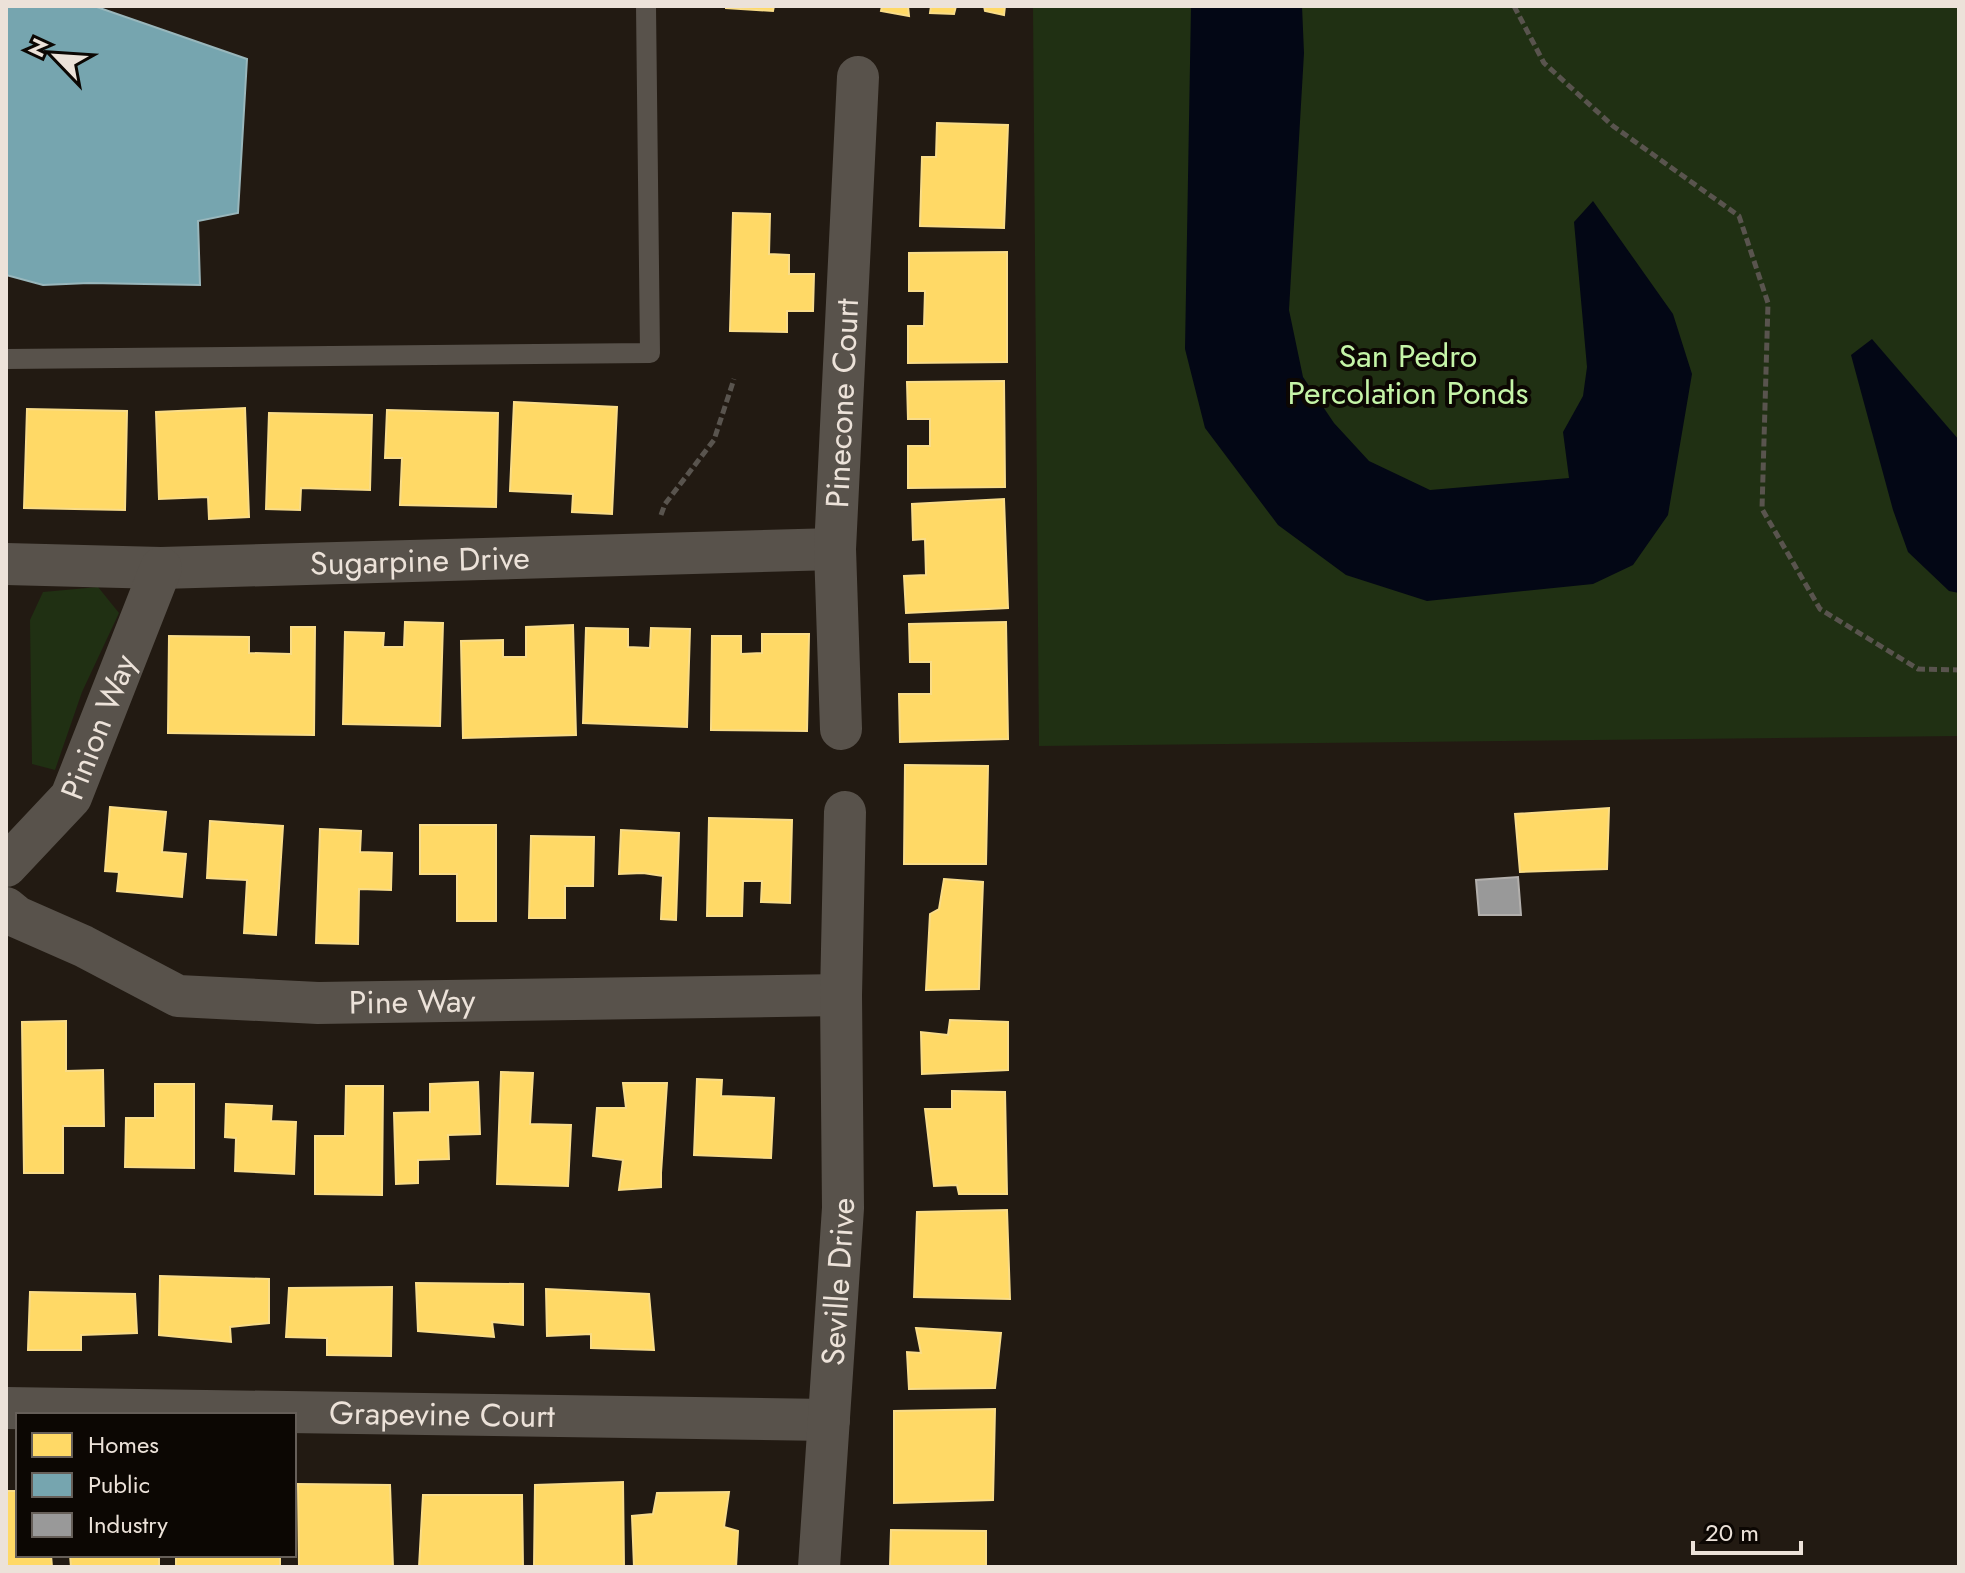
<svg xmlns="http://www.w3.org/2000/svg" width="1965" height="1573" font-family="Jost,sans-serif">
  <style>
    .green { fill: #203013 }
    .water { fill: #030715 }
    .homes { fill: #ffd966; stroke: #f9dc88; stroke-width: 2 }
    .public { fill: #76a5af; stroke: #99b7bc; stroke-width: 2 }
    .industry { fill: #999; stroke: #b2afac; stroke-width: 2 }
    .lines { fill: none; stroke-linecap: round; stroke-linejoin: round }
    .path { stroke: #59544e; stroke-width: 5; stroke-dasharray: 8 4; stroke-linecap: butt }
    .service { stroke: #58524b; stroke-width: 20 }
    .minor { stroke: #58524b; stroke-width: 42 }
    .labels { text-anchor: middle; stroke-width: 8; stroke-linejoin: round; paint-order: stroke }
    .park-label { font-size: 32px; fill: #c5f5a8; stroke: #0c0703 }
    .street-label { font-size: 32px; fill: #ece2d9; stroke: #0c0703 }
  </style>
  <rect width="100%" height="100%" fill="#221a12"/>
  <g class="green">
    <polygon points="1033,6 1959,6 1959,736 1039,746"/>
    <polygon points="98,587 119,613 82,692 55,770 32,764 30,620 43,592"/>
  </g>
  <g class="water">
    <polygon points="1191,6 1302,6 1304,53 1289,310 1303,377 1334,423 1369,461 1430,490 1569,478 1563,432 1583,396 1587,367 1574,222 1593,201 1673,314 1692,374 1668,515 1633,565 1593,584 1427,601 1346,575 1278,525 1205,428 1185,349"/>
    <polygon points="1872,339 1959,440 1959,593 1949,591 1908,552 1893,510 1851,355"/>
  </g>
  <g class="homes">
    <polygon points="726,6 774,6 773,11 726,8"/>
    <polygon points="882,6 908,6 909,16 881,11"/>
    <polygon points="931,6 956,6 954,14 930,13"/>
    <polygon points="984,6 1005,6 1004,15 985,11"/>
    <polygon points="937,123 1008,125 1004,228 920,226 922,157 936,157"/>
    <polygon points="733,213 770,214 769,254 789,255 789,274 814,274 813,311 787,311 787,332 730,331"/>
    <polygon points="1007,252 1007,362 908,363 908,326 924,326 925,291 909,291 909,253"/>
    <polygon points="1004,381 1005,487 908,488 908,446 930,446 930,419 908,419 907,382"/>
    <polygon points="514,402 617,407 612,514 572,512 573,494 510,491"/>
    <polygon points="245,408 249,517 209,519 208,497 159,499 156,412"/>
    <polygon points="27,409 127,411 125,510 24,508"/>
    <polygon points="387,410 498,413 496,507 400,505 402,458 385,458"/>
    <polygon points="269,413 372,415 370,490 301,488 300,510 266,509"/>
    <polygon points="1004,499 1008,608 906,613 904,576 926,575 925,539 913,540 912,504"/>
    <polygon points="405,622 443,623 440,726 343,724 345,632 384,633 383,647 404,647"/>
    <polygon points="1006,622 1008,739 900,742 899,694 931,694 931,662 910,662 909,624"/>
    <polygon points="573,625 576,735 463,738 461,641 503,640 503,657 526,657 526,627"/>
    <polygon points="291,627 315,627 314,735 168,733 169,636 249,637 249,653 291,654"/>
    <polygon points="586,628 628,629 628,647 650,648 651,628 690,629 687,727 583,723"/>
    <polygon points="762,634 809,634 807,731 711,730 712,636 741,636 741,654 762,653"/>
    <polygon points="905,765 988,766 986,864 904,864"/>
    <polygon points="110,807 166,812 162,852 186,854 182,897 117,891 119,872 105,871"/>
    <polygon points="1609,808 1607,869 1520,872 1515,814"/>
    <polygon points="709,818 792,820 790,903 761,902 762,881 743,881 742,916 707,916"/>
    <polygon points="210,821 283,826 276,935 244,933 247,880 207,878"/>
    <polygon points="420,825 496,825 496,921 457,921 457,874 420,874"/>
    <polygon points="320,829 361,831 360,852 392,853 391,890 359,889 358,944 316,943"/>
    <polygon points="621,830 679,833 676,920 661,919 663,876 643,873 619,874"/>
    <polygon points="531,836 594,837 593,886 565,886 565,918 529,918"/>
    <polygon points="944,879 983,882 979,989 926,990 930,914 939,909"/>
    <polygon points="950,1020 1008,1022 1008,1070 922,1074 921,1032 948,1035"/>
    <polygon points="66,1021 66,1071 103,1070 104,1126 63,1126 63,1173 24,1173 22,1022"/>
    <polygon points="501,1072 533,1073 530,1124 571,1125 568,1186 497,1184"/>
    <polygon points="697,1079 722,1080 721,1096 774,1098 771,1158 694,1155"/>
    <polygon points="478,1082 480,1134 448,1135 449,1159 418,1160 418,1183 396,1184 394,1113 430,1112 430,1084"/>
    <polygon points="623,1083 667,1083 661,1173 661,1187 619,1190 623,1160 593,1156 597,1108 626,1108"/>
    <polygon points="155,1084 194,1084 194,1168 125,1167 126,1118 155,1118"/>
    <polygon points="346,1086 383,1086 382,1195 315,1194 315,1136 345,1136"/>
    <polygon points="952,1091 1005,1092 1007,1194 959,1194 957,1185 934,1186 925,1109 952,1109"/>
    <polygon points="226,1104 272,1106 271,1121 296,1122 294,1174 235,1171 236,1138 225,1137"/>
    <polygon points="1007,1210 1010,1299 914,1297 917,1212"/>
    <polygon points="160,1276 269,1279 269,1323 230,1327 231,1342 159,1335"/>
    <polygon points="416,1283 523,1284 523,1325 492,1322 494,1337 418,1331"/>
    <polygon points="392,1287 391,1356 327,1355 327,1338 286,1337 289,1288"/>
    <polygon points="546,1289 649,1294 654,1350 591,1348 591,1334 547,1336"/>
    <polygon points="30,1292 135,1294 137,1333 81,1335 81,1350 28,1350"/>
    <polygon points="916,1328 1001,1333 995,1388 909,1389 907,1352 921,1353"/>
    <polygon points="995,1409 993,1500 894,1503 894,1411"/>
    <polygon points="623,1482 624,1567 534,1567 535,1485"/>
    <polygon points="298,1484 390,1485 393,1567 299,1567"/>
    <polygon points="6,1491 18,1491 18,1555 51,1555 52,1567 6,1567"/>
    <polygon points="729,1492 724,1527 738,1531 736,1567 634,1567 632,1516 653,1514 657,1493"/>
    <polygon points="423,1495 522,1495 523,1567 419,1567"/>
    <polygon points="891,1530 986,1531 986,1567 890,1567"/>
    <polygon points="70,1555 159,1555 159,1567 71,1567"/>
    <rect x="176" y="1555" width="104" height="12"/>
  </g>
  <polygon class="public" points="6,6 94,6 247,59 238,213 198,221 200,285 89,283 43,285 6,275"/>
  <polygon class="industry" points="1518,877 1521,915 1479,915 1476,880"/>
  <g class="lines">
    <g class="path">
      <polyline points="1514,6 1544,63 1613,126 1739,216 1768,303 1762,509 1820,609 1918,669 1959,670"/>
      <polyline points="661,515 665,504 714,440 734,379"/>
    </g>
    <polyline class="service" points="6,359 650,353 646,6"/>
    <g class="minor">
      <path id="s1" d="M6 564 161 568 835 549"/>
      <path id="s2" d="M841 729 835 549 858 77"/>
      <path id="s3" d="M6 866 71 797 161 568"/>
      <path id="s4" d="M6 908 17 917 83 946 178 996 318 1003 841 995"/>
      <path id="s5" d="M6 1408 829 1420"/>
      <path id="s6" d="M819 1567 843 1208 841 995 845 812"/>
    </g>
  </g>
  <g class="labels">
    <g class="park-label">
      <text x="1408" y="367">San Pedro<tspan x="1408" dy="37">Percolation Ponds</tspan></text>
    </g>
    <g class="street-label">
      <text dy="11" stroke="none"><textPath href="#s2" startOffset="326">Pinecone Court</textPath></text>
      <text dy="11" stroke="none"><textPath href="#s1" startOffset="414">Sugarpine Drive</textPath></text>
      <text dy="11" stroke="none"><textPath href="#s3" startOffset="170">Pinion Way</textPath></text>
      <text dy="11" stroke="none"><textPath href="#s4" startOffset="428">Pine Way</textPath></text>
      <text dy="11" stroke="none"><textPath href="#s6" startOffset="286">Seville Drive</textPath></text>
      <text dy="11" stroke="none"><textPath href="#s5" startOffset="436">Grapevine Court</textPath></text>
    </g>
  </g>
  <rect width="1965" height="1573" fill="none" stroke="#ece2d9" stroke-width="16"/>
  <rect x="16" y="1413" width="280" height="144" fill="#0c0703" stroke="#665f59" stroke-width="2"/>
  <rect x="32" y="1433" width="40" height="24" fill="#ffd966" stroke="#665f59" stroke-width="2"/>
  <text x="88" y="1453" font-size="24" fill="#ece2d9">Homes</text>
  <rect x="32" y="1473" width="40" height="24" fill="#76a5af" stroke="#665f59" stroke-width="2"/>
  <text x="88" y="1493" font-size="24" fill="#ece2d9">Public</text>
  <rect x="32" y="1513" width="40" height="24" fill="#999999" stroke="#665f59" stroke-width="2"/>
  <text x="88" y="1533" font-size="24" fill="#ece2d9">Industry</text>
  <g transform="translate(56 56) rotate(295)" stroke="#0c0703" stroke-width="6" paint-order="stroke">
  <path d="M0-6L14 30L0 20L-14 30Z" fill="#ece2d9"/>
  <text y="-12" font-size="22" font-weight="bold" text-anchor="middle" fill="#ece2d9">N</text>
  </g>
  <path d="M1693 1541v12h108v-12" fill="none" stroke="#ece2d9" stroke-width="4"/>
  <text x="1705" y="1541" font-size="24" fill="#ece2d9" stroke="#0c0703" stroke-width="6" paint-order="stroke">20 m</text>
</svg>
